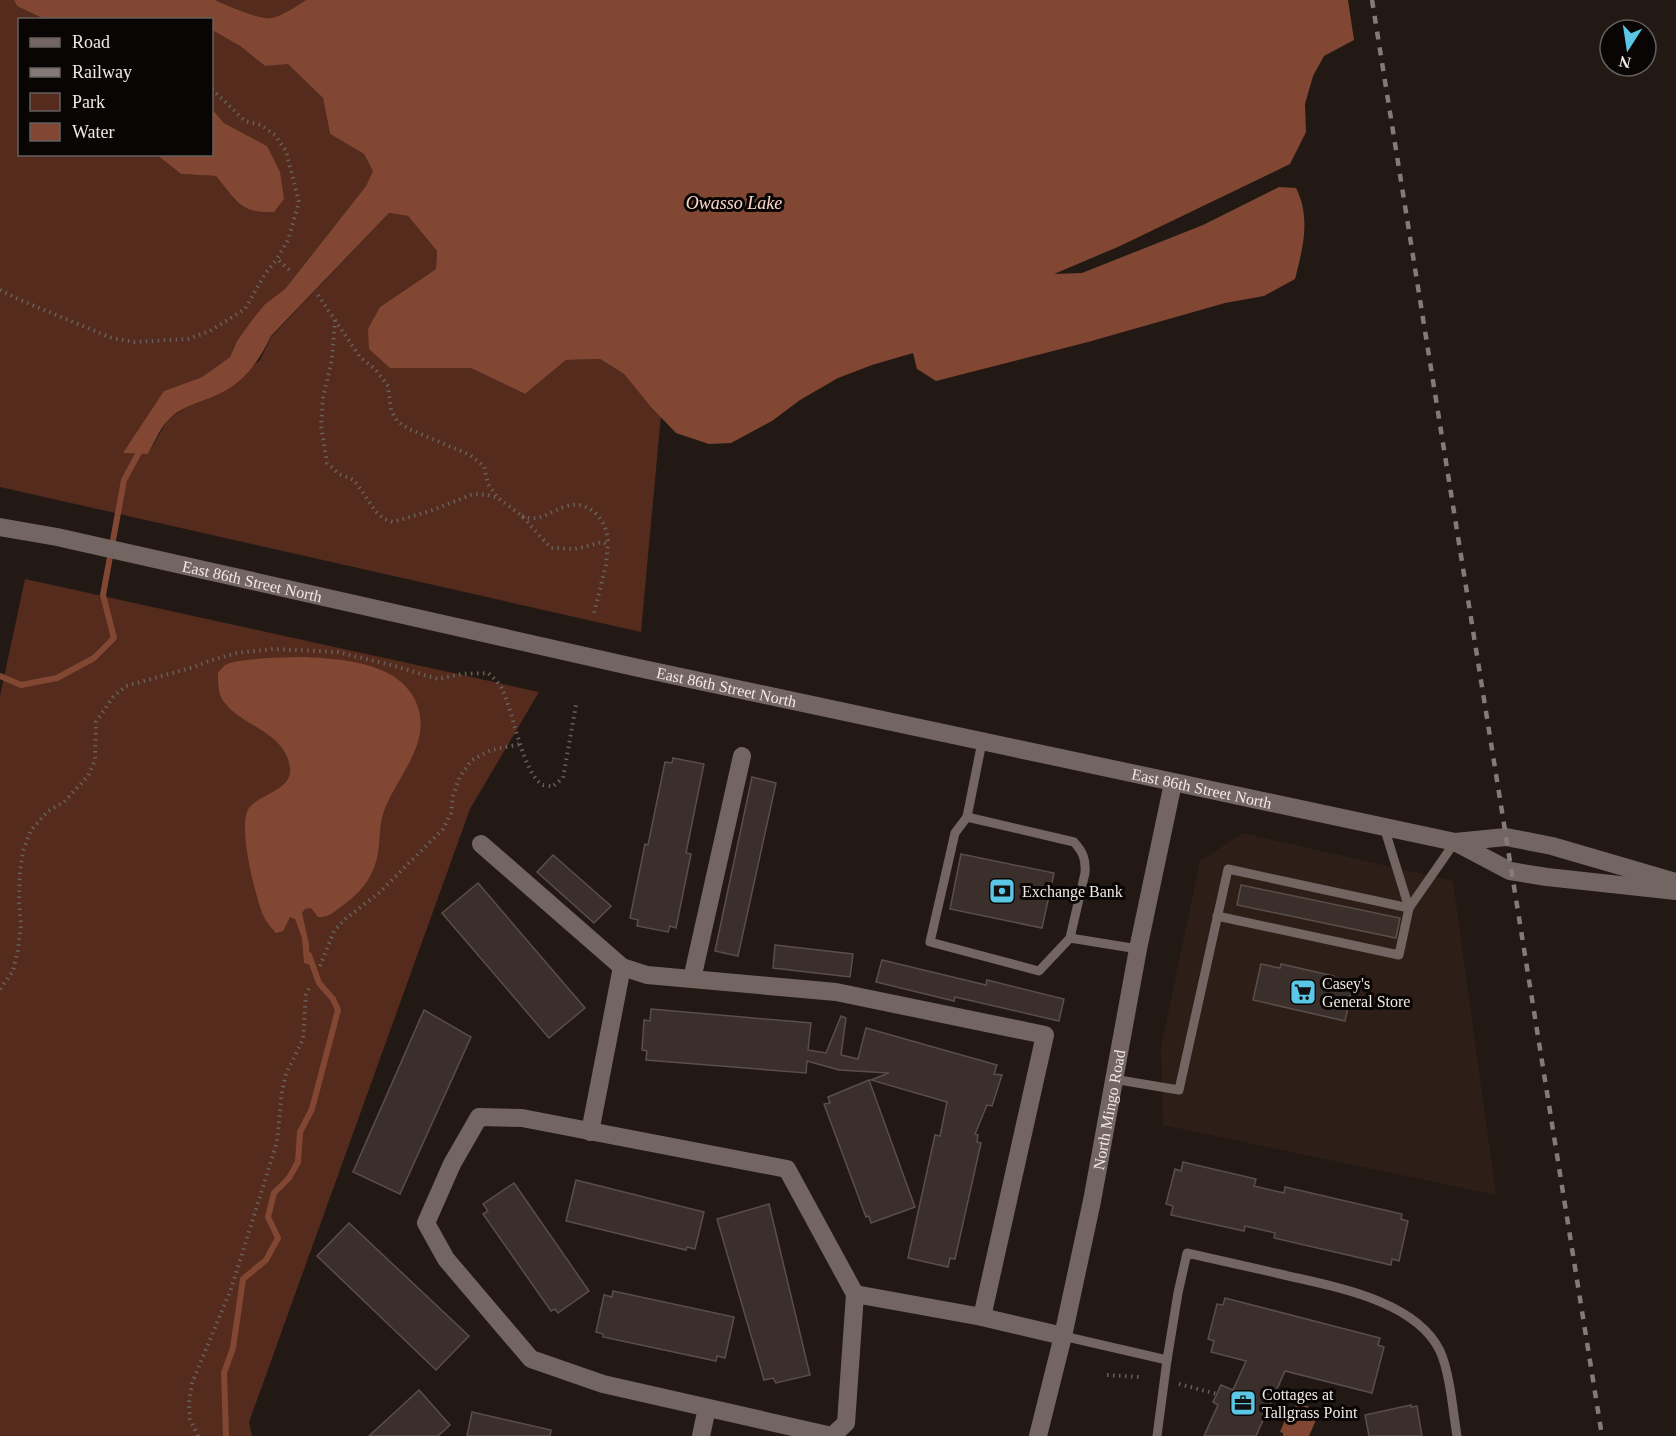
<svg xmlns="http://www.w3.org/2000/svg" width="1676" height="1436" font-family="Georgia,serif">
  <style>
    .built { fill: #2e1e18 }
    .green { fill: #542b1d }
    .water { fill: #814733 }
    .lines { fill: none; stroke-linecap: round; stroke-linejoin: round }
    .stream { stroke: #814733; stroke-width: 6 }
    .building { fill: #3a2f2b; stroke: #5a4e4a; stroke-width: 1.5 }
    .path { stroke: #68605c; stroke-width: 4; stroke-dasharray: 1.5 4.5; stroke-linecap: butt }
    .lane { stroke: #736662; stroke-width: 9 }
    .street { stroke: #736662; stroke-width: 18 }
    .secondary { stroke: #736662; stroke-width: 18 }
    .rail { stroke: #847b78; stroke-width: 4.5; stroke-dasharray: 8 8; stroke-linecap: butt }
    .labels { text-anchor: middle; stroke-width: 6; stroke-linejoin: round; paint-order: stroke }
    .street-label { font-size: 16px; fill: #f0e8e6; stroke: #090504 }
    .poi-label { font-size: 16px; fill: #f0e8e6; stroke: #090504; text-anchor: start }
    .water-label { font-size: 18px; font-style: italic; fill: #fdd7ca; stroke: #090504 }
  </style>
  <rect width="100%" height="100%" fill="#221915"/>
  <polygon class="built" points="1243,833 1453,881 1496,1195 1163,1125 1161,1047 1200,861"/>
  <g class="green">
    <path d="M0 0H14L17 6 44 19 20 20V154L157 155 181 174 216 176C236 200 240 214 274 212L267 146 224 123 212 109V30L240 46 265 66 288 63 323 98 330 134 364 154 374 172 366 186 285 289 265 304 252 320 237 341 230 357 202 377 164 391 148 454 168 419 193 403 220 393 260 360 271 337 389 213 408 216 437 251 436 269 380 307 390 368H471L525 394 566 360 600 359 624 374 650 406 661 415 641 632 0 487Z"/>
    <path d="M215 0H306C295 7 284 15 271 18 260 20 226 5 215 0Z"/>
    <polygon points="25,579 539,692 470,809 249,1422 252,1436 0,1436 0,696"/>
  </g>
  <g class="water">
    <path d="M14 0H215C226 5 260 20 271 18 284 15 295 7 306 0H1348L1354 40 1324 56 1313 76 1305 104 1306 132 1290 164 1120 246 1054 274 1082 273 1203 225 1279 187 1296 188C1311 218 1303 248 1295 279L1264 296 1225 303 1088 342 936 381 917 369 913 353 872 365 838 378 800 400 772 421 731 443 709 444 676 433 650 406 624 374 600 359 566 360 525 394 471 368H390L369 349 368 329 380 307 436 269 437 251 408 216 389 213 271 336C259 361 245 382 219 394 202 402 184 405 170 418 161 426 154 443 148 454L123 453 164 391 202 377 230 357 237 341 252 320 265 304 285 289 366 186 373 171 364 154 330 134 323 98 288 64 265 66 240 46 212 30V20L44 19 17 6Z"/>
    <path d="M212 109 224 123 267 146 280 172 284 199 274 212C240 214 236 200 216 176L181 174 157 155 212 154Z"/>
    <path d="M306 657C340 659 393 662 413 696 436 737 401 771 386 806 380 819 380 832 379 846 376 874 364 890 342 906 334 912 328 918 318 917L311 908 305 909 302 913 309 944 310 965 304 963 302 938 295 919 290 917 283 931 276 933C271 928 266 922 263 915 255 895 237 825 249 808 260 794 292 790 290 769 287 731 238 726 222 699 218 692 218 681 218 672 220 671 223 667 225 665 237 658 290 657 306 657Z"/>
    <polygon points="1297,1402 1320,1411 1309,1436 1283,1436 1283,1433 1280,1432 1287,1415 1291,1416"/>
  </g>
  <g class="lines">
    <g class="stream">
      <polyline points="0,676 21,685 57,678 94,658 114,638 103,595 124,480 142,447"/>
      <polyline points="226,1436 224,1373 233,1348 243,1279 266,1260 278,1238 268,1217 274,1193 289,1178 298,1162 300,1132 312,1109 338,1010 333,999 319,983 309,955"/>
    </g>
  </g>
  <g class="building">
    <polygon points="673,758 704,764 686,853 691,854 676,928 670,926 668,932 637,926 638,920 630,918 645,844 648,845 665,762 672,763"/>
    <polygon points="752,777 776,783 738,956 715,951"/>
    <polygon points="961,854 1054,873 1042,928 950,909"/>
    <polygon points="553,855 611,906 594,923 537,872"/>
    <polygon points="478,883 585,1008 549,1038 442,913"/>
    <polygon points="1241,885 1400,918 1396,938 1237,905"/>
    <polygon points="775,945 853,954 850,977 773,968"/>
    <polygon points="882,960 986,985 987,980 1064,999 1059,1021 955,997 954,1001 876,982"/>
    <polygon points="1261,964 1280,968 1281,964 1334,976 1333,980 1353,984 1345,1021 1253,1000"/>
    <polygon points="651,1009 811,1023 808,1050 826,1053 841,1016 846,1018 841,1055 858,1059 866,1028 997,1065 994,1074 1002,1075 992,1106 987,1105 975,1134 978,1135 977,1142 981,1143 955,1259 950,1258 948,1267 908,1258 935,1135 940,1136 947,1102 871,1080 889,1073 839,1070 807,1061 806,1073 646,1060 647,1051 642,1050 644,1020 650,1021"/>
    <polygon points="424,1010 471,1037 400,1194 353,1172"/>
    <polygon points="869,1080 915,1207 871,1223 869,1216 866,1217 824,1104 830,1103 828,1097"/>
    <polygon points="1183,1162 1256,1179 1254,1186 1284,1193 1285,1187 1402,1214 1401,1219 1408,1221 1399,1261 1392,1259 1391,1265 1274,1238 1275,1233 1245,1226 1244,1231 1171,1215 1173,1206 1166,1204 1175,1169 1181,1171"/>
    <polygon points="576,1180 704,1212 695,1249 687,1247 686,1250 566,1221"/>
    <polygon points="514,1183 589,1291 558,1313 555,1309 551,1311 483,1214 488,1211 483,1204"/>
    <polygon points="769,1204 810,1375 776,1383 773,1378 764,1380 717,1219"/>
    <polygon points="349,1223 469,1336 436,1370 317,1256"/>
    <polygon points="613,1291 734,1317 725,1358 717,1356 716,1361 603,1337 603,1334 596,1332 604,1295 612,1297"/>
    <polygon points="1225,1298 1380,1338 1378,1345 1384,1347 1372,1393 1285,1371 1256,1436 1204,1436 1218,1405 1213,1402 1221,1385 1233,1390 1246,1361 1211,1352 1214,1341 1208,1339 1217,1304 1223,1305"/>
    <polygon points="419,1390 450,1425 438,1436 369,1436"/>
    <polygon points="1411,1405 1411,1407 1417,1406 1422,1436 1369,1436 1365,1415"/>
    <polygon points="472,1412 551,1430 550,1436 467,1436"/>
  </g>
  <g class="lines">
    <g class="path">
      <polyline points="212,89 245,121 261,125 275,135 286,151 299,202 288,240 277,259 292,272"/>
      <polyline points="0,290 20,300 112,338 134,342 188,339 210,331 245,309 265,274 277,259"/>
      <polyline points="318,295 360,357 376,370 388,386 391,410 397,421 409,429 470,455 484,466 488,484 498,498"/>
      <polyline points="335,320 332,359 323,398 321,426 327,463 339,474 354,480 376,512 384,519 393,522 433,510 473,494 488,495 498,498 521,515 551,548 575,549 603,542 608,545 606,565 594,613"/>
      <path d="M522 516C541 523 549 511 567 506 591 499 609 523 608 545"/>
      <polyline points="320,966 334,931 344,920 379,893 443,829 451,813 453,796 460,776 472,760 491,750 521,744"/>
      <path d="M0 989 13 971 18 950 21 924 19 902 20 871 23 851 31 830 48 811 64 802 88 776 95 760 96 722 113 697 126 686 194 667 209 661 237 653 274 649 338 652 395 666 438 679 461 674 488 673C494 678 500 684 503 691 513 712 523 774 543 785 544 785 551 786 552 787L563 778 576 705"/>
      <polyline points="1107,1375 1139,1377"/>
      <polyline points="1179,1384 1217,1394"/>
      <polyline points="198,1436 190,1419 189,1403 192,1383 231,1289 277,1142 282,1091 286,1074 303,1039 306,995 310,986"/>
    </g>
    <g class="lane">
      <path d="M967 817 1074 842C1083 852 1086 859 1085 873L1070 938 1039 971 930 942 955 833Z"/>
      <polyline points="967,817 982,742"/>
      <polyline points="1384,827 1409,908"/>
      <polyline points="1217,916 1399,955 1409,908 1455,842"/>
      <polyline points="1070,938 1138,949"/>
      <polyline points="1113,1079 1179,1090 1228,869 1409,908"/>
      <polyline points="1063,1336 1167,1360 1157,1436"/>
      <path d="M1167 1360 1178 1293 1187 1253C1218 1260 1249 1267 1280 1274 1330 1286 1415 1299 1440 1351 1450 1373 1453 1412 1457 1436"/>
    </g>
    <g class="street">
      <polyline points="481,844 622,967 647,975 836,992 1045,1035 982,1317"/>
      <polyline points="692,979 742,756"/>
      <polygon points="479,1117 522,1118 787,1169 855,1294 846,1423 832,1436 603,1384 531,1359 446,1259 426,1223 452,1164"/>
      <polyline points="590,1132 622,967"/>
      <polyline points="855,1294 982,1317 1063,1336"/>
      <polyline points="701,1436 707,1408"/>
    </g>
    <g class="secondary">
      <path id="s1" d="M0 527 57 537 634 667 1455 842 1510 871 1547 877 1676 891"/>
      <polyline points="1455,842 1506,837 1552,846 1676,882"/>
      <path id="s2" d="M1038 1436 1063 1336 1092 1201 1138 949 1173 783"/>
    </g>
    <polyline class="rail" points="1372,0 1602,1436"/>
  </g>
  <defs>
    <symbol id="bank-square" viewBox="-11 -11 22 22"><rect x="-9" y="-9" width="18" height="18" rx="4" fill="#5bc7e7" stroke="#090504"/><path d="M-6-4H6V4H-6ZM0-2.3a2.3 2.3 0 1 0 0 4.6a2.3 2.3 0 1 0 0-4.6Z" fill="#111"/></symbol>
    <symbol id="supermarket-square" viewBox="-11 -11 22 22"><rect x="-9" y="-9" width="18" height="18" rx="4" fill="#5bc7e7" stroke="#090504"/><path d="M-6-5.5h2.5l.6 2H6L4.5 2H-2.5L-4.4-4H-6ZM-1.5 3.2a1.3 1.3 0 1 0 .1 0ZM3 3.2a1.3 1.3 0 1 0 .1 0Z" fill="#111"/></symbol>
    <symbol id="office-square" viewBox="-11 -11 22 22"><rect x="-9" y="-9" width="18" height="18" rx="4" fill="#5bc7e7" stroke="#090504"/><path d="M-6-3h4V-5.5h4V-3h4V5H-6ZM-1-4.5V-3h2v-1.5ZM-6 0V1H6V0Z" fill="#111"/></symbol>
  </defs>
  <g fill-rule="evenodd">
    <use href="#bank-square" x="987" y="876" width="30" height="30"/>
    <use href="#supermarket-square" x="1288" y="977" width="30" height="30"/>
    <use href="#office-square" x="1228" y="1388" width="30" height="30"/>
  </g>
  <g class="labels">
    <g class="street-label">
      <text dy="6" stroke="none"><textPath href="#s1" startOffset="258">East 86th Street North</textPath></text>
      <text dy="6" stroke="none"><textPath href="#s1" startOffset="744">East 86th Street North</textPath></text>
      <text dy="6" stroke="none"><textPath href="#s1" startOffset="1230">East 86th Street North</textPath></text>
      <text dy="6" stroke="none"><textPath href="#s2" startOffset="334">North Mingo Road</textPath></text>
    </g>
    <g class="poi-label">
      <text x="1022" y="897">Exchange Bank</text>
      <text x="1322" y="989">Casey's<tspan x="1322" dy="18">General Store</tspan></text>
      <text x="1262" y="1400">Cottages at<tspan x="1262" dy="18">Tallgrass Point</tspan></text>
    </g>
    <g class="water-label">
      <text x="734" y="209">Owasso Lake</text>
    </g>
  </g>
  <rect x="18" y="18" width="195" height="138" fill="#090504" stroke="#65605e" stroke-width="1.5"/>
  <rect x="30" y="38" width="30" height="9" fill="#736662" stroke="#65605e" stroke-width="1.5"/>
  <text x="72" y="48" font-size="18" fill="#f0e8e6">Road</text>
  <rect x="30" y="68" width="30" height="9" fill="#847b78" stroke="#65605e" stroke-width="1.5"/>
  <text x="72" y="78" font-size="18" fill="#f0e8e6">Railway</text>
  <rect x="30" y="93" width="30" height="18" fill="#542b1d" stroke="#65605e" stroke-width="1.5"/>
  <text x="72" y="108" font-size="18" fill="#f0e8e6">Park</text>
  <rect x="30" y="123" width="30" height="18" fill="#814733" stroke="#65605e" stroke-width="1.5"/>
  <text x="72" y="138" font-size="18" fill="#f0e8e6">Water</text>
  <g transform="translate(1628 48) rotate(192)"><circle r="28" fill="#090504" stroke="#65605e" stroke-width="1.5"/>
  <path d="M0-4.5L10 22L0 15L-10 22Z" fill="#5bc7e7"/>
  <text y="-9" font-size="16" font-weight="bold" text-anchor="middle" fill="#f0e8e6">N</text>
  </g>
</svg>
